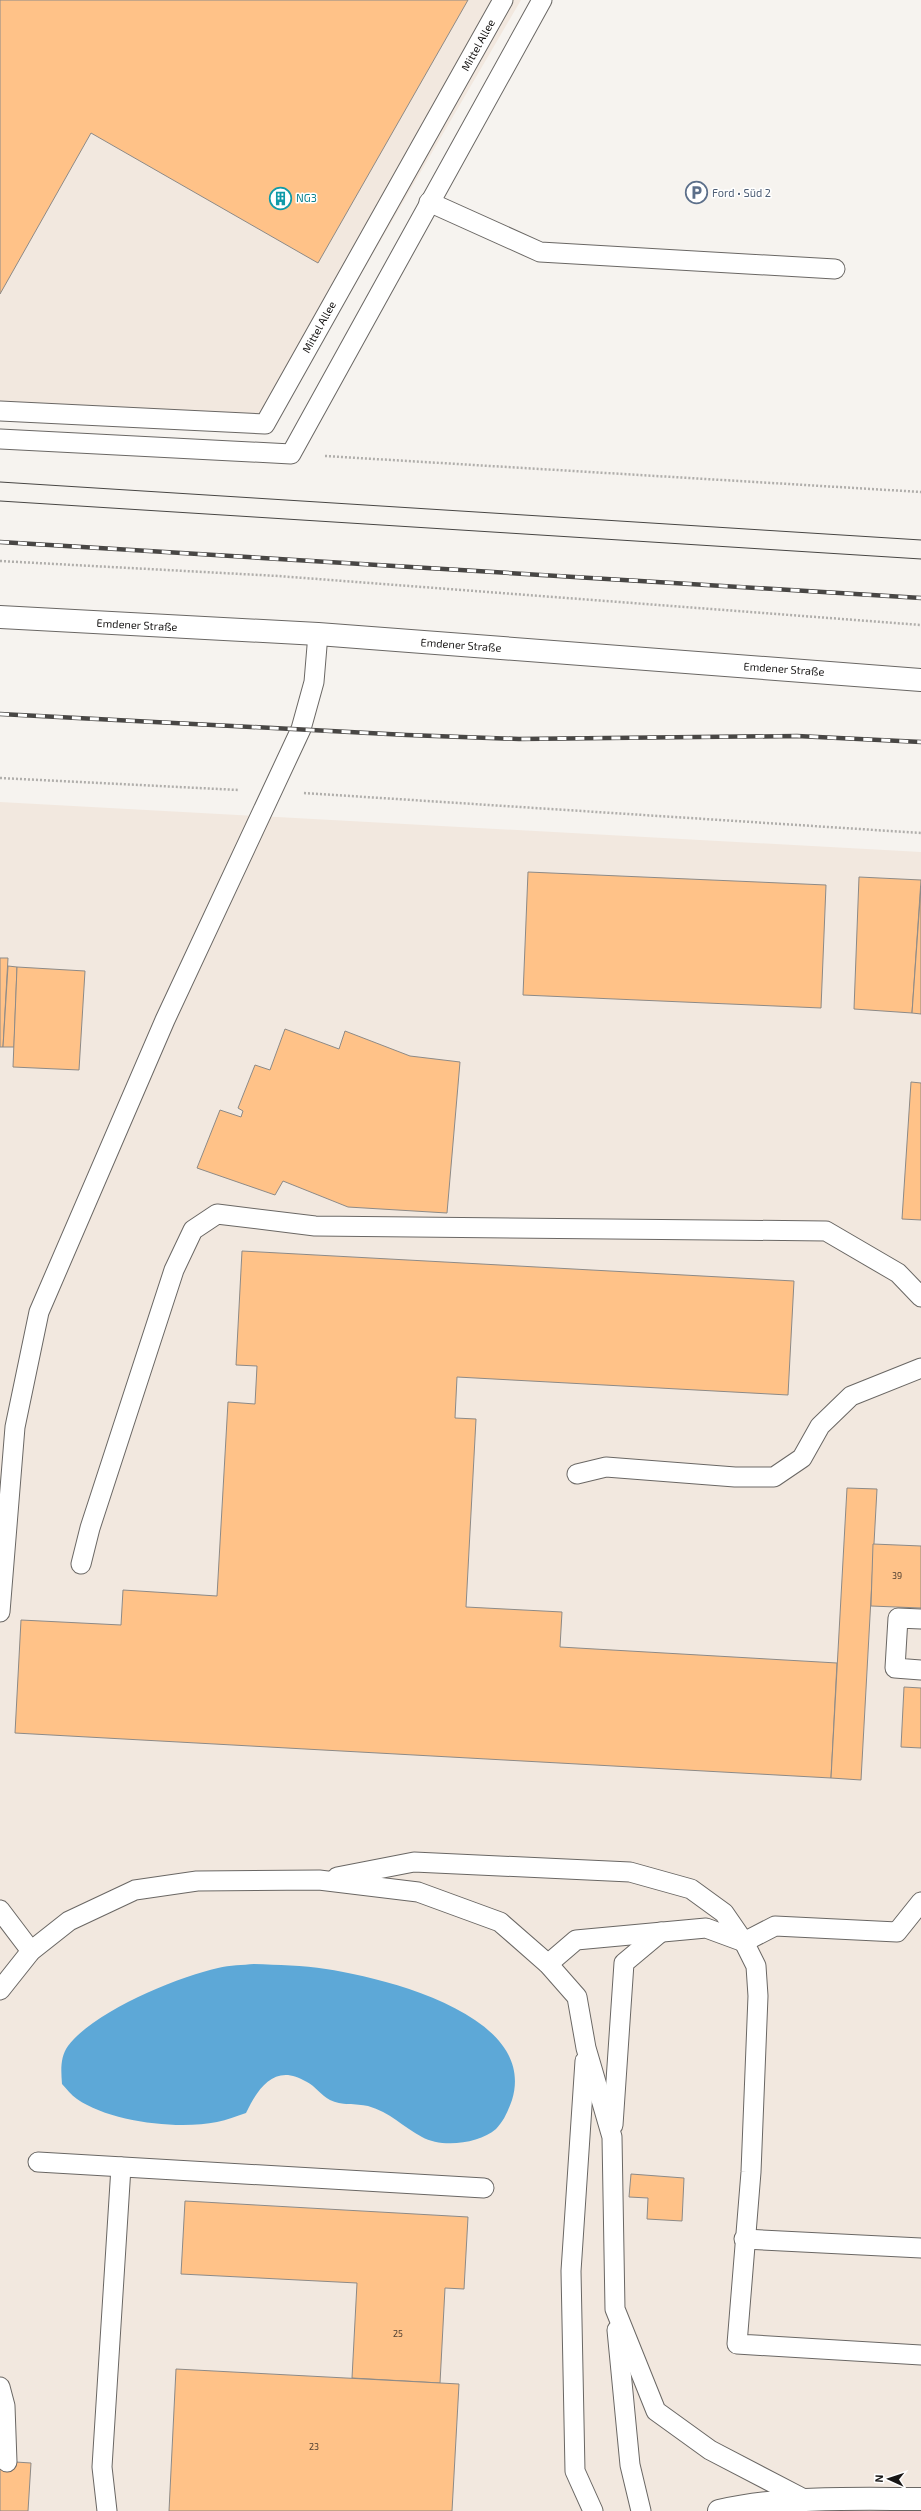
<svg xmlns="http://www.w3.org/2000/svg" width="921" height="2511" font-family="'Exo 2',sans-serif">
  <style>
    .built { fill: #f2e8df }
    .water { fill: #5da8d7 }
    .building { fill: #ffc288; stroke: #8d8a87 }
    .lines { fill: none; stroke-linecap: round; stroke-linejoin: round }
    .lane-casing { stroke: #6a6764; stroke-width: 21 }
    .secondary-casing { stroke: #6a6764; stroke-width: 24 }
    .highway-casing { stroke: #6a6764; stroke-width: 24 }
    .path { stroke: #b0aeab; stroke-width: 2.5; stroke-dasharray: 2 2; stroke-linecap: butt }
    .lane { stroke: #fff; stroke-width: 19 }
    .secondary { stroke: #fff; stroke-width: 22 }
    .highway { stroke: #fff; stroke-width: 22 }
    .tram { stroke: #484644; stroke-width: 1 }
    .rail-casing { stroke: #484644; stroke-width: 4.5 }
    .rail { stroke: #fff; stroke-width: 3; stroke-dasharray: 9; stroke-linecap: butt }
    .labels { text-anchor: middle; stroke-width: 3; stroke-linejoin: round; paint-order: stroke }
    .number-label { font-size: 9px; fill: #524132 }
    .street-label { font-size: 11px; fill: #181615; stroke: #fff }
    .service-label { font-size: 11px; fill: #4e5e75; stroke: #fff; text-anchor: start }
    .culture-label { font-size: 11px; fill: #0d838f; stroke: #fff; text-anchor: start }
  </style>
  <rect width="100%" height="100%" fill="#f6f3ef"/>
  <g class="built">
    <polygon points="0,0 521,0 270,430 0,418"/>
    <polygon points="0,802 921,852 921,2511 0,2511"/>
  </g>
  <path class="water" d="M254 1964C278 1965 303 1965 326 1969 385 1978 538 2015 512 2100 508 2111 504 2121 496 2129 479 2144 441 2148 422 2137 403 2127 390 2112 368 2106 356 2103 341 2106 330 2100 321 2095 315 2086 307 2082 275 2062 258 2088 246 2113 236 2116 227 2120 217 2122 178 2130 110 2122 77 2099 71 2095 67 2089 62 2084 61 2071 60 2057 68 2046 93 2012 177 1977 218 1968 230 1965 243 1965 254 1964Z"/>
  <g class="building">
    <polygon points="0,0 468,0 318,263 91,133 0,294"/>
    <polygon points="528,872 826,885 821,1008 523,995"/>
    <polygon points="859,877 921,880 912,1013 854,1009"/>
    <polygon points="921,886 921,1014 912,1013"/>
    <polygon points="0,958 8,958 3,1047 0,1047"/>
    <polygon points="8,966 17,967 14,1047 3,1047"/>
    <polygon points="17,967 85,971 79,1070 13,1067"/>
    <polygon points="285,1029 339,1049 345,1031 410,1056 460,1062 447,1213 348,1207 283,1181 275,1195 197,1168 220,1110 241,1117 243,1111 238,1108 255,1065 270,1070"/>
    <polygon points="911,1082 921,1083 921,1220 902,1219"/>
    <polygon points="242,1251 794,1281 788,1395 457,1377 455,1418 476,1419 466,1607 562,1612 560,1647 837,1663 831,1778 15,1733 21,1620 121,1625 123,1590 217,1596 228,1402 255,1404 257,1366 236,1365"/>
    <polygon points="847,1488 877,1489 861,1780 831,1778"/>
    <polygon points="873,1544 921,1546 921,1608 871,1606"/>
    <polygon points="904,1687 921,1688 921,1748 901,1747"/>
    <polygon points="631,2174 684,2178 682,2221 647,2219 648,2198 629,2197"/>
    <polygon points="185,2201 468,2217 464,2289 445,2288 440,2383 352,2378 357,2283 181,2274"/>
    <polygon points="176,2369 459,2384 452,2511 169,2511"/>
    <polygon points="0,2461 31,2463 28,2511 0,2511"/>
  </g>
  <g class="lines">
    <defs>
      <g id="lane">
        <polyline points="429,202 540,252 835,269"/>
        <polyline points="0,411 265,424 503,0"/>
        <polyline points="0,439 291,454 542,0"/>
        <polyline points="577,1474 606,1467 735,1477 774,1477 802,1458 820,1426 851,1396 921,1368"/>
        <polyline points="81,1564 90,1528 174,1270 193,1230 217,1214 315,1226 826,1231 898,1273 921,1297"/>
        <polyline points="0,1612 15,1427 39,1312 165,1020 301,729 314,682 318,634"/>
        <polyline points="921,1619 898,1618 895,1668 921,1670"/>
        <polyline points="337,1877 414,1862 630,1872 691,1889 724,1913 744,1942 756,1966 758,1996 751,2172 737,2344 921,2355"/>
        <polyline points="0,1910 31,1951"/>
        <polyline points="548,1964 576,1940 706,1928 744,1942 775,1926 897,1932 921,1902"/>
        <polyline points="0,1990 31,1951 69,1921 135,1890 197,1881 319,1880 418,1892 500,1922 548,1964 577,1997 586,2048 612,2137 615,2309 656,2411 710,2450 804,2499"/>
        <polyline points="585,2061 571,2271 575,2471 593,2511"/>
        <polyline points="613,2125 624,1963 661,1932"/>
        <polyline points="38,2162 484,2188"/>
        <polyline points="744,2239 921,2248"/>
        <polyline points="617,2330 630,2465 641,2511"/>
        <polyline points="0,2387 5,2406 7,2462"/>
        <polyline points="107,2511 102,2467 121,2167"/>
      </g>
      <polyline id="secondary" points="0,617 318,634 921,680"/>
      <path id="highway" d="M719 2511C786 2496 853 2499 921 2499"/>
    </defs>
    <use href="#lane" class="lane-casing"/>
    <use href="#secondary" class="secondary-casing"/>
    <use href="#highway" class="highway-casing"/>
    <g class="path">
      <polyline points="325,456 921,492"/>
      <polyline points="0,561 278,576 921,625"/>
      <polyline points="0,778 239,790"/>
      <polyline points="304,793 921,833"/>
    </g>
    <use href="#lane" class="lane"/>
    <use href="#secondary" class="secondary"/>
    <use href="#highway" class="highway"/>
    <g class="tram">
      <polyline points="0,482 921,540"/>
      <polyline points="0,501 921,559"/>
    </g>
    <defs>
      <g id="rail">
        <polyline points="0,542 921,598"/>
        <polyline points="0,714 407,735 519,739 797,736 921,742"/>
      </g>
    </defs>
    <use href="#rail" class="rail-casing"/>
    <use href="#rail" class="rail"/>
  </g>
  <defs>
    <symbol id="parking-ring" viewBox="-11 -11 22 22"><circle r="9.5" fill="#fff" stroke="#5c6f8a" stroke-width="1.5"/><path d="M-3.5-5.5H1a3.5 3.5 0 0 1 0 7H-1V5.5H-3.5ZM-1-3.4V-.6H.8a1.4 1.4 0 0 0 0-2.8Z" fill="#5c6f8a"/></symbol>
    <symbol id="building-ring" viewBox="-11 -11 22 22"><circle r="9.5" fill="#fff" stroke="#0f9aa8" stroke-width="1.5"/><path d="M-4-6H4V6H1V3H-1V6H-4ZM-2.5-4.3h1.7v1.8h-1.7ZM.8-4.3h1.7v1.8H.8ZM-2.5-1h1.7V.8h-1.7ZM.8-1h1.7V.8H.8Z" fill="#0f9aa8"/></symbol>
  </defs>
  <g fill-rule="evenodd">
    <use href="#parking-ring" x="684" y="180" width="25" height="25"/>
    <use href="#building-ring" x="268" y="186" width="25" height="25"/>
  </g>
  <g class="labels">
    <g class="number-label">
      <text x="897" y="1579">39</text>
      <text x="398" y="2337">25</text>
      <text x="314" y="2450">23</text>
    </g>
    <g class="street-label">
      <text transform="translate(478 45) rotate(-61)" y="4">Mittel Allee</text>
      <text transform="translate(319 327) rotate(-61)" y="4">Mittel Allee</text>
      <text transform="translate(137 625) rotate(3)" y="4">Emdener Straße</text>
      <text transform="translate(461 645) rotate(4)" y="4">Emdener Straße</text>
      <text transform="translate(784 669) rotate(4)" y="4">Emdener Straße</text>
    </g>
    <g class="service-label">
      <text x="712" y="197">Ford • Süd 2</text>
    </g>
    <g class="culture-label">
      <text x="296" y="202">NG3</text>
    </g>
  </g>
  <g transform="translate(889 2479) rotate(273)" stroke="#ffffff" stroke-width="3" paint-order="stroke">
  <path d="M0-3L7 15L0 10L-7 15Z" fill="#181615"/>
  <text y="-6" font-size="11" font-weight="bold" text-anchor="middle" fill="#181615">N</text>
  </g>
</svg>
